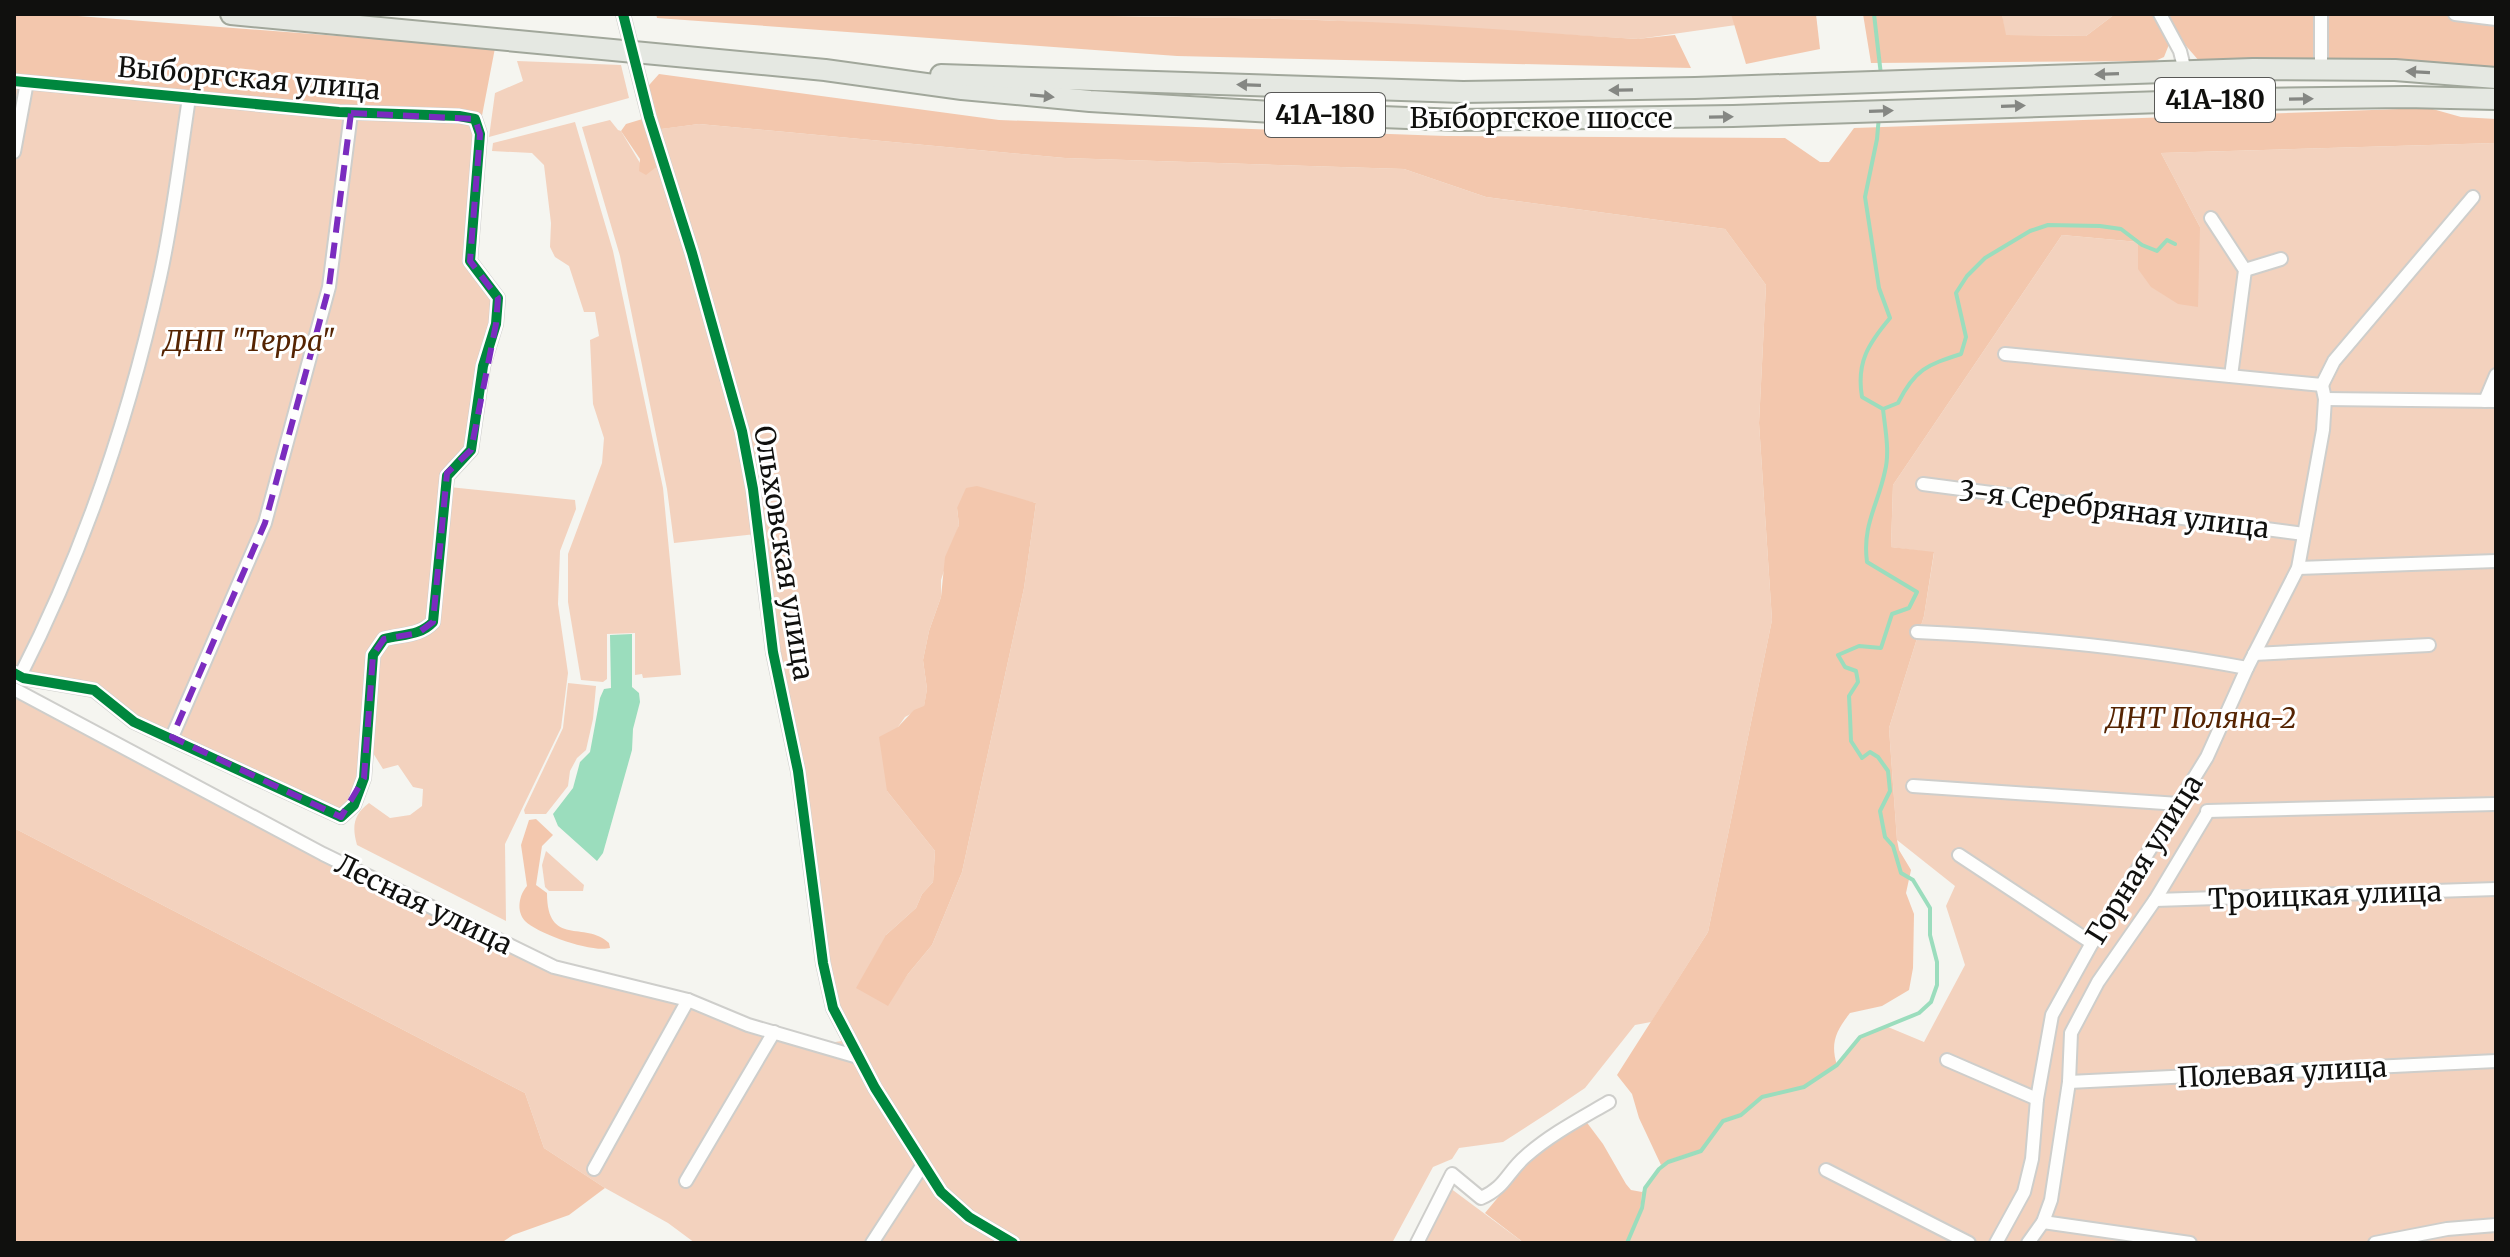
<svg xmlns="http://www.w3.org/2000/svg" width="2510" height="1257" font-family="Merriweather,serif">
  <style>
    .green { fill: #f3d2be; fill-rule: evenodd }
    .forest { fill: #f3c7ad }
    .water { fill: #9bddbd }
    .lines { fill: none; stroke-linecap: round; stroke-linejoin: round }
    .stream { stroke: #9bddbd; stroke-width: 4 }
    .street-casing { stroke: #cececb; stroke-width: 16 }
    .primary-casing { stroke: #a1a79b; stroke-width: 24 }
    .street { stroke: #fefefd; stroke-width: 12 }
    .primary { stroke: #e5e8e2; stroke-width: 20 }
    .cycleway-casing { stroke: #fff; stroke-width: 15 }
    .cycleway { stroke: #00873e; stroke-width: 10 }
    .oneway { fill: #858783 }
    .marked { fill: none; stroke: #7b2cbf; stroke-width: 6; stroke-dasharray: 16 10; stroke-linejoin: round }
    .labels { text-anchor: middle; stroke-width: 6; stroke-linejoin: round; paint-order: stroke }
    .shield { fill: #fff; stroke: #585856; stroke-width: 2 }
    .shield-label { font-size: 26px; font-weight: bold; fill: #10100e }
    .street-label { font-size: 28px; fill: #10100e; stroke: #fff }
    .park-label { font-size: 28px; font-style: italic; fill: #552402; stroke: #fff }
  </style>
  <rect width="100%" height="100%" fill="#f5f5f0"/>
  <g class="green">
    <polygon points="1052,14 1731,14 1736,25 1638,39 1321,20"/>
    <polygon points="2002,14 2115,14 2086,36 2005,35"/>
    <polygon points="517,61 621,65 629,98 489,137 495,93 523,81"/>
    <path d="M14 81 475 119 470 261 498 298 471 450 449 471V487L575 500 576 509 560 551 558 604 568 673 561 728 505 844 506 921 357 845C352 827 353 815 369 803L390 818 410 815 422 806 423 789 413 787 398 765 383 769 373 753H368L364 778 341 817 134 722 106 698 14 673Z"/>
    <path d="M610 120 618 130 621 131 640 163 653 130 699 124 1065 158 1404 169 1486 197 1725 229 1766 285 1759 423 1772 620 1708 932 1651 1022 1635 1025 1585 1088 1551 1111 1503 1142 1459 1148 1452 1159 1433 1167 1392 1243H695L668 1223 605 1188 544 1148 525 1093 14 828V690L515 950 692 1002 816 1045 848 1040 837 1019 756 534 674 543 667 489 620 256 582 127ZM1014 498 1036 503 1024 588 962 872 932 945 908 974 887 1005 886 935 916 908 922 894 933 882 935 851 887 791 898 727 905 717 924 707 927 689 923 660 929 631 941 597V580L959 525 957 508Z"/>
    <polygon points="575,122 613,251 663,488 681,675 643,678 642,674 635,675 635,633 607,634 607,679 603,682 581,680 568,602 568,554 602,463 604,438 593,404 590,340 599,336 595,312 584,312 569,266 555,257 550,247 551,223 544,165 532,153 492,151 493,143"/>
    <polygon points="2496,143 2496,1243 1629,1243 1634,1224 1642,1208 1642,1192 1661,1165 1701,1151 1723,1121 1741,1115 1762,1097 1804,1087 1837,1065 1860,1037 1888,1027 1924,1042 1965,965 1946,906 1955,886 1897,840 1889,728 1924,616 1934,553 1891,547 1893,485 2062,235 2138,242 2138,269 2200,227 2161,153"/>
    <polygon points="568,683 596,686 593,719 586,750 577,758 570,771 568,786 546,814 525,814 524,810 563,728"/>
    <polygon points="546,851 584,885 583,891 549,891 545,887 542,865"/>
    <polygon points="1450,1188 1524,1243 1417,1243"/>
  </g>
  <g class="forest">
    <polygon points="14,14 52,14 495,48 480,126 475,119 14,81"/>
    <path d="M656 14C876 14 1096 14 1317 20 1424 23 1531 32 1637 39L1675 35 1691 68 1177 56 657 18Z"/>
    <polygon points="1731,14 1816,14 1820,49 1746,64"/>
    <polygon points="1863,14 2002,14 2006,35 2086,36 2115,14 2455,14 2496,20 2496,68 2333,58 2200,62 2180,39 2170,42 2164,57 2155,61 1871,63"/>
    <path d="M659 74 999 120 1446 136 1785 138 1820 162H1829L1854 128 2429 108 2461 117 2496 119V143L2161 153 2200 227 2198 307 2178 304 2151 287 2138 269V242L2062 235 1893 485 1891 547 1934 552 1924 616 1889 728 1897 840 1899 850 1911 870 1906 893 1914 914 1913 968 1909 990 1882 1006 1850 1013C1836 1031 1830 1043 1837 1065L1804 1087 1762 1097 1741 1115 1723 1121 1701 1151 1661 1165 1639 1118 1632 1094 1617 1075 1708 932 1772 620 1759 423 1766 285 1725 229 1486 197 1404 169 1065 158 699 124 654 130 664 165 655 168 646 175 639 171 640 159 621 131 626 124 649 117 642 93Z"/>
    <polygon points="977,486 1036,503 1024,588 962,872 932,945 908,974 888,1006 856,988 886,935 916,908 922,894 933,882 935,851 887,791 879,737 898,727 914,710 924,706 927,689 923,660 929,631 941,597 945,557 959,525 957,508 966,488"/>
    <path d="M536 819 553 835 542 846 536 885 547 893C547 948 585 920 609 943L610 948C592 953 538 934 525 921 516 911 519 895 527 886L521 845 529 820Z"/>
    <polygon points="14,828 525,1093 544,1148 605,1188 569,1215 513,1235 501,1243 14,1243"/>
    <path d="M1585 1120 1603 1144 1626 1184 1631 1190 1642 1192C1642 1211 1634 1225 1629 1243H1524L1485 1213 1530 1159Z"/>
  </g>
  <polygon class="water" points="632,634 632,687 639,693 640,702 633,729 632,750 603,853 597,861 558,826 553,814 573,788 580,762 590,752 600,698 604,689 611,688 610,635"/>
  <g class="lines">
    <g class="stream">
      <polyline points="1874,14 1881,75"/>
      <path d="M1883 409 1898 403C1915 369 1927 365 1961 354L1966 337 1956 293 1967 276 1985 258 2030 231 2048 225 2100 226 2121 229 2142 245 2157 251 2167 240 2175 244"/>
      <path d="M1627 1243 1642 1208 1645 1188 1659 1169 1668 1162 1701 1151 1723 1121 1741 1115 1762 1097 1804 1087 1837 1065 1860 1037 1919 1013 1931 1002 1937 985V962L1930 935V908L1913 880 1901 873 1893 846 1885 837 1880 811 1890 791 1888 771 1878 757 1870 752 1862 758 1851 741 1850 716 1849 696 1858 682 1856 671 1845 667 1838 655 1859 646 1881 648 1892 614 1909 608 1917 592 1867 562C1862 525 1878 505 1885 471 1890 452 1885 428 1883 409L1862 397C1856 362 1869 343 1890 318L1879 288 1865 197 1877 139 1879 116"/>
    </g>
    <defs>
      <g id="street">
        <polyline points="623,14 649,117 692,253 742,431 753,489 773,652 798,771 823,963 833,1008 875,1088 941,1192 969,1217 1013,1243"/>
        <polyline points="2160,14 2180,51 2185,71"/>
        <polyline points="2455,14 2496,19"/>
        <polyline points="2321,69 2321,14"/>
        <path d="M14 81 339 112 459 116 475 119 480 134 470 261 498 298 496 324 483 366 471 450 447 476 433 622C420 636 402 634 384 639L373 655 364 778 354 805 341 817 134 722 94 690 23 678 14 673"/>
        <polyline points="14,152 27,82"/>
        <polyline points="2211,218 2245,270 2231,376"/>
        <polyline points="2245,270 2281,259"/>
        <polyline points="2005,354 2322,385"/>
        <polyline points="2322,385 2334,361 2473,197"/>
        <polyline points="2325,399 2496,401"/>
        <polyline points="2485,401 2496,375"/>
        <polyline points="1923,484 2304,534"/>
        <polyline points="2298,568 2496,561"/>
        <path d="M1917 632C2026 637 2140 648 2247 668"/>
        <polyline points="2254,654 2429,645"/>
        <path d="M20 676C84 551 130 414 160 277 173 218 180 157 189 98"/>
        <polyline points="14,689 323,854 554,967 688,1000 748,1025 858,1057"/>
        <polyline points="172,737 265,523 329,287 351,113"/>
        <polyline points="1913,786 2179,804"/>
        <polyline points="2207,811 2496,804"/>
        <polyline points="1959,855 2092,943"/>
        <polyline points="2155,900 2496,889"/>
        <polyline points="1947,1060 2037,1099"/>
        <polyline points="2069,1082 2496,1061"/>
        <polyline points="594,1169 688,1000"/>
        <polyline points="1826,1170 1969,1243"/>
        <polyline points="686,1181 774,1032"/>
        <polyline points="2043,1222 2190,1243"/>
        <polyline points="872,1243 922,1166"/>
        <path d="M1417 1243 1452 1174 1481 1198C1506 1187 1507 1172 1526 1156 1551 1134 1580 1119 1609 1102"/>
        <polyline points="1996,1243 2024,1192 2032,1159 2037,1099 2052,1015 2092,943 2207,757 2247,668 2298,568 2323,430 2325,399 2322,385"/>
        <polyline points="2028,1243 2043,1222 2051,1200 2069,1082 2071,1033 2098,982 2155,900 2206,815"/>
        <polyline points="2375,1243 2447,1229 2496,1225"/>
      </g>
      <g id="primary">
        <polyline points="231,14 825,70 962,89 1090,101 1304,114 1459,120 1733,116 2255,99 2405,97 2496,99"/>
        <polyline points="941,75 1463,92 1695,88 2253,69 2395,70 2496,78"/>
      </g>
    </defs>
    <use href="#street" class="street-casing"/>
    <use href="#primary" class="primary-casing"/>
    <use href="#street" class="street"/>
    <use href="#primary" class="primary"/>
    <defs>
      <g id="cycleway">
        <polyline points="623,14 649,117 692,253 742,431 753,489 773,652 798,771 823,963 833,1008 875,1088 941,1192 969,1217 1013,1243"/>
        <path d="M14 81 339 112 459 116 475 119 480 134 470 261 498 298 496 324 483 366 471 450 447 476 433 622C420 636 402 634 384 639L373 655 364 778 354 805 341 817 134 722 94 690 23 678 14 673"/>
      </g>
    </defs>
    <use href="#cycleway" class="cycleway-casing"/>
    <use href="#cycleway" class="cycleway"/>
  </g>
  <defs><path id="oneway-solid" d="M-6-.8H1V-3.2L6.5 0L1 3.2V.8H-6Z" transform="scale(2)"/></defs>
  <g class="oneway">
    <use href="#oneway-solid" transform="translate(2418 72) rotate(-177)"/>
    <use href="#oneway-solid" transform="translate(2107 74) rotate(178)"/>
    <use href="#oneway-solid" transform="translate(1249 85) rotate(-178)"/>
    <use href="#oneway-solid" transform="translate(1621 90) rotate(179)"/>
    <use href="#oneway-solid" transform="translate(1042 96) rotate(5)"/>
    <use href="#oneway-solid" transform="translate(2301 99) rotate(-1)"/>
    <use href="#oneway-solid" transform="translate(2013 106) rotate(-2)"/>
    <use href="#oneway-solid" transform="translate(1881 111) rotate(-2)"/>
    <use href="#oneway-solid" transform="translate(1721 117) rotate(-1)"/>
  </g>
  <path class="marked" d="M351 113 475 119 480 134 470 261 498 298 496 324 471 450 447 473 433 622 418 633 384 639 373 655 364 778 341 817 172 737 265 523 329 287Z"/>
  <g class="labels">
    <g class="shield">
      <rect x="2155" y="78" width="120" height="44" rx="6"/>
      <rect x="1265" y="93" width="120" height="44" rx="6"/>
    </g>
    <g class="shield-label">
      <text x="2215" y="109">41А-180</text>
      <text x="1325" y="124">41А-180</text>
    </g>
    <g class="street-label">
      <text transform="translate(249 78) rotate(5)" y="10">Выборгская улица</text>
      <text x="1541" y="128">Выборгское шоссе</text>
      <text transform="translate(2114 509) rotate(7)" y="10">3-я Серебряная улица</text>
      <text transform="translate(784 553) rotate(81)" y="10">Ольховская улица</text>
      <text transform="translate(2144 859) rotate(-58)" y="10">Горная улица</text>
      <text transform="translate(2325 895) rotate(-2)" y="10">Троицкая улица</text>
      <text transform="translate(424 904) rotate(26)" y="10">Лесная улица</text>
      <text transform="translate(2282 1072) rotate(-3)" y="10">Полевая улица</text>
    </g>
    <g class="park-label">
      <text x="249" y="351">ДНП "Терра"</text>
      <text x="2201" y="728">ДНТ Поляна-2</text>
    </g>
  </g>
  <rect width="2510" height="1257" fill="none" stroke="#10100e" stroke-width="32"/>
</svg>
